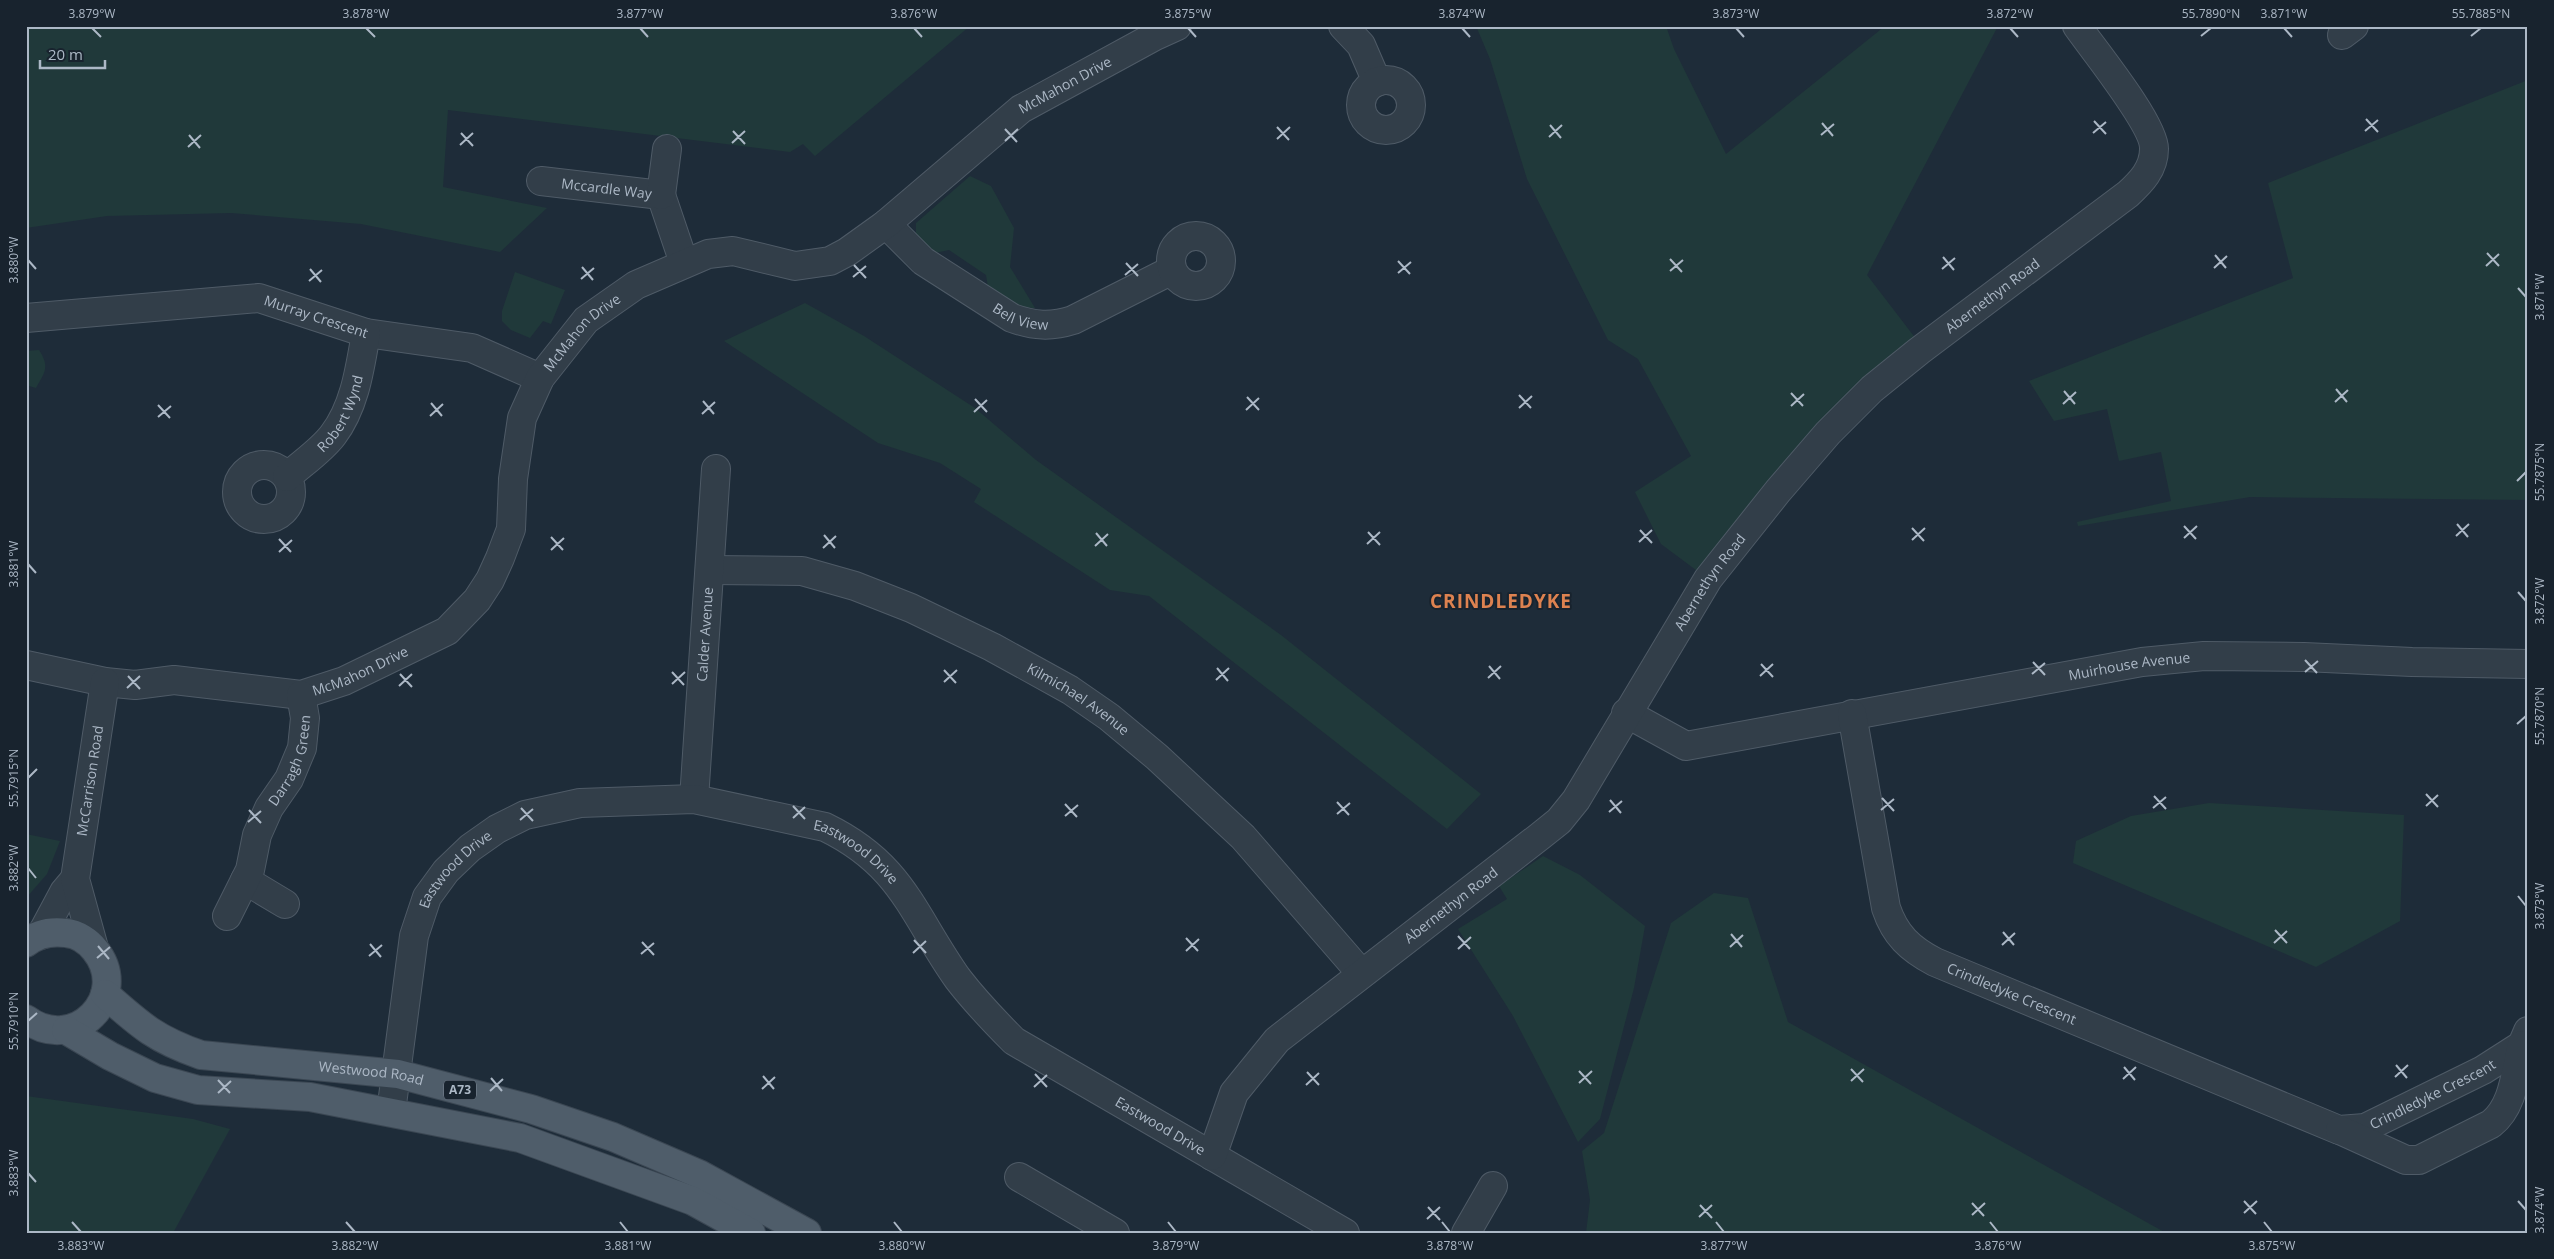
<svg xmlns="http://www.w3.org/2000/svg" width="2554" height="1259" font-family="'Open Sans',sans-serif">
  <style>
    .green { fill: #20393a }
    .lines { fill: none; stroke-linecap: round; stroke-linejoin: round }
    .minor-casing { stroke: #4f5b67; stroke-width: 30 }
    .major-casing { stroke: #3b4753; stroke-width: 30 }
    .minor { stroke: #323e49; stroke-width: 28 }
    .major { stroke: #4f5d6a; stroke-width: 28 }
    .ticks { fill: none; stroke: #acb8c6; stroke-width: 2 }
    .labels { text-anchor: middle; stroke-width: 4; stroke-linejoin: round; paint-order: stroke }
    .shield { fill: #18232e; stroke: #808b98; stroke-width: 1 }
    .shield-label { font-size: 12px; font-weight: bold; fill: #acb8c6 }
    .street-label { font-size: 14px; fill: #acb8c6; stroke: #18232e }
    .district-label { font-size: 19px; font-weight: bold; letter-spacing: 1px; fill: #dd8250; stroke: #18232e }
    .neatline { fill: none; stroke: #acb8c6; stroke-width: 2 }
    .ticks-label { font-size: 12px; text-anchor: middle; fill: #acb8c6 }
  </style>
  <rect width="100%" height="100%" fill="#1e2c39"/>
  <g class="green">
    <polygon points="26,26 970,26 815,156 803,144 790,152 448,110 443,187 547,208 500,252 361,224 231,213 107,216 26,228"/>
    <polygon points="1476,26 1666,26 1674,49 1726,154 1885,26 1998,26 1867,275 1923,348 1708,579 1661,544 1635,492 1691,456 1638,359 1608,340 1527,179 1490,59"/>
    <polygon points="2528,80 2528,500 2250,497 2078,526 2077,522 2171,501 2161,452 2119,461 2107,409 2054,421 2029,381 2293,278 2268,183"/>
    <path d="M970 176 991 186 1014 228 1010 267 1035 308C1017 309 1002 296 988 287L986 275 949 250 935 253 916 234V223Z"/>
    <polygon points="515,272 565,290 551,324 543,321 530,338 511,330 502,321 502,311"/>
    <polygon points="805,303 864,336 975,408 1036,460 1281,635 1481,794 1447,829 1149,596 1110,590 974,502 981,489 940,463 878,443 724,341"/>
    <path d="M39 350C50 367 45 372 36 388L26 385V351Z"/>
    <polygon points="2209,803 2404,815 2400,921 2316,967 2073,863 2076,841 2131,816"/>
    <polygon points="26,834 60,841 47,874 26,898"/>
    <polygon points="1543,856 1580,875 1645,926 1634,988 1600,1119 1578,1142 1513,1016 1458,929 1507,899 1499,886"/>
    <polygon points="1714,893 1748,898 1788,1022 2166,1233 1586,1233 1590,1200 1582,1151 1604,1133 1671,923"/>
    <polygon points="26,1096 193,1119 230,1129 173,1233 26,1233"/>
  </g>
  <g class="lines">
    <defs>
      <g id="minor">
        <polyline points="1343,26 1361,45 1377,82"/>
        <polyline points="2342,35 2354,26"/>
        <circle cx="1386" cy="105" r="25"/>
        <path id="s1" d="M541 181 661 195 684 263"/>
        <polyline points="661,195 667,149"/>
        <path id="s2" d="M886 224 923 261 1012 318C1034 326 1051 327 1073 320L1172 270"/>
        <circle cx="1196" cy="261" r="25"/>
        <path id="s3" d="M26 318 259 298 366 333 472 348 540 378"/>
        <circle cx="264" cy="492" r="27"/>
        <path id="s4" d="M287 477C301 464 321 451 333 435 355 406 360 368 366 333"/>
        <path id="s5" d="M710 570 802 571 855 586 911 608 992 647 1070 690 1109 717 1157 757 1243 837 1361 973"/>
        <path id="s6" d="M26 665 105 682 135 685 174 680 301 695 344 681 447 631 477 600 490 580 500 558 511 529 513 479 522 418 540 378 586 320 636 285 708 254 733 251 795 266 830 261 847 252 886 224 1021 109 1155 36 1177 26"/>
        <path id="s7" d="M1626 713 1686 746 2142 662 2204 656 2304 657 2412 662 2528 664"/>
        <path id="s8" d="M1852 714 1886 908C1895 935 1910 949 1935 962L2339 1130 2365 1128 2483 1070 2522 1045 2528 1031"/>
        <path id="s9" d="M694 799 716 469"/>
        <polyline points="245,880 285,904"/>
        <path id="s10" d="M227 916 250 870 257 835 269 808 289 779 302 748 305 718 301 695"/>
        <polyline points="41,935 64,892 75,879"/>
        <path id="s11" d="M94 948 75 879 105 682"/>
        <path id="s12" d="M391 1112 414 936 427 897 446 871 470 848 497 829 525 815 580 803 694 799 825 827C903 865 912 914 958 979 975 1001 994 1021 1014 1041L1345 1233"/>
        <path d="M2340 1130 2406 1160H2419L2491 1124C2514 1106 2515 1073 2522 1045"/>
        <path id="s13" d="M1212 1156 1234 1093 1277 1040 1539 837 1559 821 1576 800 1708 579 1778 491 1828 433 1872 389 1919 351 2128 194C2141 182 2154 169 2154 149 2155 125 2093 49 2077 26"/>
        <polyline points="1019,1177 1115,1233"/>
        <polyline points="1466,1233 1493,1186"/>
      </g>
      <g id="major">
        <path d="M26 943C37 934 51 931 66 933 77 934 88 941 95 950 132 996 74 1055 26 1019"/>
        <path id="s14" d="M105 994C140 1025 155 1039 201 1055L398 1074 531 1109 613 1137 699 1174 807 1233"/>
        <polyline points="66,1030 110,1056 155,1078 198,1090 310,1097 520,1138 693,1201 751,1233"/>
      </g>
    </defs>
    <use href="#minor" class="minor-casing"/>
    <use href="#major" class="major-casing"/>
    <use href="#minor" class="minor"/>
    <use href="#major" class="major"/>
  </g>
  <path class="ticks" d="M92 28 101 37M366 28 375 37M640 28 648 37M914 28 922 37M1188 28 1196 37M1462 28 1470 37M1736 28 1744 37M2010 28 2018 37M2284 28 2292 37M2201 36 2211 28M2471 36 2481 28M2366 119 2378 132M2094 121 2106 134M1822 123 1833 136M1550 125 1561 138M1277 127 1289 140M1005 129 1017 142M733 131 745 144M2365 131 2378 120M461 133 473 146M2093 133 2106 122M189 135 200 148M1821 135 1834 124M1549 137 1562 125M1277 139 1290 127M1005 141 1018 129M732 143 745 131M460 145 473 133M188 147 201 135M2487 253 2499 266M2215 255 2226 268M1943 257 1954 270M1670 259 1682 272M28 260 36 269M1398 261 1410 274M1126 263 1138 276M854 265 866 278M2486 266 2499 254M582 267 593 280M2214 268 2227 256M310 269 321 282M1942 269 1955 258M1670 271 1683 260M1398 273 1411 262M1125 275 1138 264M853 277 866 266M581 279 594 268M309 281 322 270M2518 288 2526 297M2336 389 2347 402M2064 391 2075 404M1791 393 1803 406M1519 395 1531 408M1247 397 1259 410M975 399 987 412M703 401 714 414M2335 402 2348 390M431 403 442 416M2063 404 2076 392M158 405 170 418M1791 406 1804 394M1519 408 1532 396M1246 410 1259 398M974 412 987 400M702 414 715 402M430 416 443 404M158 417 171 406M2517 481 2526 472M2457 524 2468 537M2184 526 2196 539M1912 528 1924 541M1640 530 1652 543M1368 532 1380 545M1096 533 1107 546M824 535 835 548M2456 536 2469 524M551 537 563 550M2184 538 2197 526M279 539 291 552M1912 540 1925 528M1639 542 1652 530M1367 544 1380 532M1095 546 1108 534M823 548 836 536M551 550 564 538M279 552 292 540M28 564 36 573M2518 592 2526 601M2305 660 2317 673M2033 662 2045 675M1761 664 1773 677M1489 666 1500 679M1217 668 1228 681M944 670 956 683M672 672 684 685M2305 672 2318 661M400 674 412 687M2032 674 2045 663M128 676 140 689M1760 676 1773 664M1488 678 1501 666M1216 680 1229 668M944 682 957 670M672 684 685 672M399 686 412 674M127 688 140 676M2517 724 2526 716M28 778 37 769M2426 794 2438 807M2154 796 2166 809M1882 798 1894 811M1610 800 1621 813M1337 802 1349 815M1065 804 1077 817M793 806 805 819M2426 806 2438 795M521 808 533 821M2153 808 2166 797M249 810 261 823M1881 810 1894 799M1609 812 1622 801M1337 814 1350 803M1065 816 1078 805M793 818 805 807M520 820 533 809M248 822 261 811M28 868 36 878M2518 896 2526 906M2275 930 2287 943M2003 932 2014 945M1731 934 1742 947M1458 936 1470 949M1186 938 1198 951M914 940 926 953M642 942 654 955M2274 943 2287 931M370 944 381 957M2002 945 2015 933M98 946 109 959M1730 947 1743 935M1458 949 1471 937M1186 951 1199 939M913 953 926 941M641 954 654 943M369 956 382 945M97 958 110 947M28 1021 37 1013M2396 1065 2407 1078M2124 1067 2135 1080M1851 1069 1863 1082M1579 1071 1591 1084M1307 1072 1319 1085M1035 1074 1047 1087M763 1076 774 1089M2395 1077 2408 1065M491 1078 502 1091M2123 1079 2136 1067M218 1080 230 1093M1851 1081 1864 1069M1579 1083 1592 1071M1306 1085 1319 1073M1034 1087 1047 1075M762 1089 775 1077M490 1091 503 1079M218 1093 231 1081M28 1173 36 1182M2244 1201 2256 1214M2518 1201 2526 1210M1972 1203 1984 1216M1700 1205 1712 1218M1428 1207 1440 1220M2244 1213 2257 1201M1972 1215 1985 1203M1699 1217 1712 1205M1427 1219 1440 1207M72 1222 81 1232M346 1222 355 1232M620 1222 628 1232M894 1222 902 1232M1168 1222 1176 1232M1442 1222 1450 1232M1716 1222 1724 1232M1990 1222 1998 1232M2264 1222 2272 1232"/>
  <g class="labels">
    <rect class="shield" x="444" y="1080.5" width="32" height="19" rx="4"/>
    <g class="shield-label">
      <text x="460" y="1094">A73</text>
    </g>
    <g class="street-label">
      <text dy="5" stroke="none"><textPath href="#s6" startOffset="1348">McMahon Drive</textPath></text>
      <text dy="5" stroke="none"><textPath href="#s1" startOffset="66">Mccardle Way</textPath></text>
      <text dy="5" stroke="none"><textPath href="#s13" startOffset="1180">Abernethyn Road</textPath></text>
      <text dy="5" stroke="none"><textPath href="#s2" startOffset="166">Bell View</textPath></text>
      <text dy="5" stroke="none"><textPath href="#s3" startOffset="294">Murray Crescent</textPath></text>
      <text dy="5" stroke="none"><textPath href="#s6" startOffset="778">McMahon Drive</textPath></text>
      <text dy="5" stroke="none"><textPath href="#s4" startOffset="85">Robert Wynd</textPath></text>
      <text dy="5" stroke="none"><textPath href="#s13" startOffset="775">Abernethyn Road</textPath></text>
      <text dy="5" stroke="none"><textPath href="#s9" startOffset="165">Calder Avenue</textPath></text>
      <text dy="5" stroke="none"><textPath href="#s7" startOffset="519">Muirhouse Avenue</textPath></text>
      <text dy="5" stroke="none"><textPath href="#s6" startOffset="342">McMahon Drive</textPath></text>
      <text dy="5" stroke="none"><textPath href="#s5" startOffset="398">Kilmichael Avenue</textPath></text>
      <text dy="5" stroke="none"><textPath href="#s10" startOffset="170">Darragh Green</textPath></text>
      <text dy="5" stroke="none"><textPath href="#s11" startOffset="171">McCarrison Road</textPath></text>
      <text dy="5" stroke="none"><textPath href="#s12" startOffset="692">Eastwood Drive</textPath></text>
      <text dy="5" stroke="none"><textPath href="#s12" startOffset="258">Eastwood Drive</textPath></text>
      <text dy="5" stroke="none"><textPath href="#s13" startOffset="355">Abernethyn Road</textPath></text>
      <text dy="5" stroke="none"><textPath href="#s8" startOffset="355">Crindledyke Crescent</textPath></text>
      <text dy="5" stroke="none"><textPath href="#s14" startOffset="286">Westwood Road</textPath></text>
      <text dy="5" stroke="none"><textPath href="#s8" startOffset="811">Crindledyke Crescent</textPath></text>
      <text dy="5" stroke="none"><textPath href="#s12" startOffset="1111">Eastwood Drive</textPath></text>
    </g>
    <g class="district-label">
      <text x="1501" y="608">CRINDLEDYKE</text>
    </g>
  </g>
  <rect width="2554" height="1259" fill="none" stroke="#18232e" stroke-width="55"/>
  <path d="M40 60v8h65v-8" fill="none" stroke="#acb8c6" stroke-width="2.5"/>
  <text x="48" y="60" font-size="15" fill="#acb8c6" stroke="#18232e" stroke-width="4" paint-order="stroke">20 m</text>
  <rect x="28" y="28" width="2498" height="1204" class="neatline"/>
  <g class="ticks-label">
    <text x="92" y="18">3.879°W</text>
    <text x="366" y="18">3.878°W</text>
    <text x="640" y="18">3.877°W</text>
    <text x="914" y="18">3.876°W</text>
    <text x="1188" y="18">3.875°W</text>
    <text x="1462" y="18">3.874°W</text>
    <text x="1736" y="18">3.873°W</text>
    <text x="2010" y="18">3.872°W</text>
    <text x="2211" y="18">55.7890°N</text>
    <text x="2284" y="18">3.871°W</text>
    <text x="2481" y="18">55.7885°N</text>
    <text transform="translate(14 260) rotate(-90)" y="4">3.880°W</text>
    <text transform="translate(2540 297) rotate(-90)" y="4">3.871°W</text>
    <text transform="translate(2540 472) rotate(-90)" y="4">55.7875°N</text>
    <text transform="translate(14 564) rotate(-90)" y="4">3.881°W</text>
    <text transform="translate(2540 601) rotate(-90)" y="4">3.872°W</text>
    <text transform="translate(2540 716) rotate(-90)" y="4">55.7870°N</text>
    <text transform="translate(14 778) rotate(-90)" y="4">55.7915°N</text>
    <text transform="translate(14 868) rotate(-90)" y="4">3.882°W</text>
    <text transform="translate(2540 906) rotate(-90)" y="4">3.873°W</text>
    <text transform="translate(14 1021) rotate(-90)" y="4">55.7910°N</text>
    <text transform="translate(14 1173) rotate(-90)" y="4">3.883°W</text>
    <text transform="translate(2540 1210) rotate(-90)" y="4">3.874°W</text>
    <text x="81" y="1250">3.883°W</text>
    <text x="355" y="1250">3.882°W</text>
    <text x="628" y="1250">3.881°W</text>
    <text x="902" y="1250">3.880°W</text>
    <text x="1176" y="1250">3.879°W</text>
    <text x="1450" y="1250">3.878°W</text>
    <text x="1724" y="1250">3.877°W</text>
    <text x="1998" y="1250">3.876°W</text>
    <text x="2272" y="1250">3.875°W</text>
  </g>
</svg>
